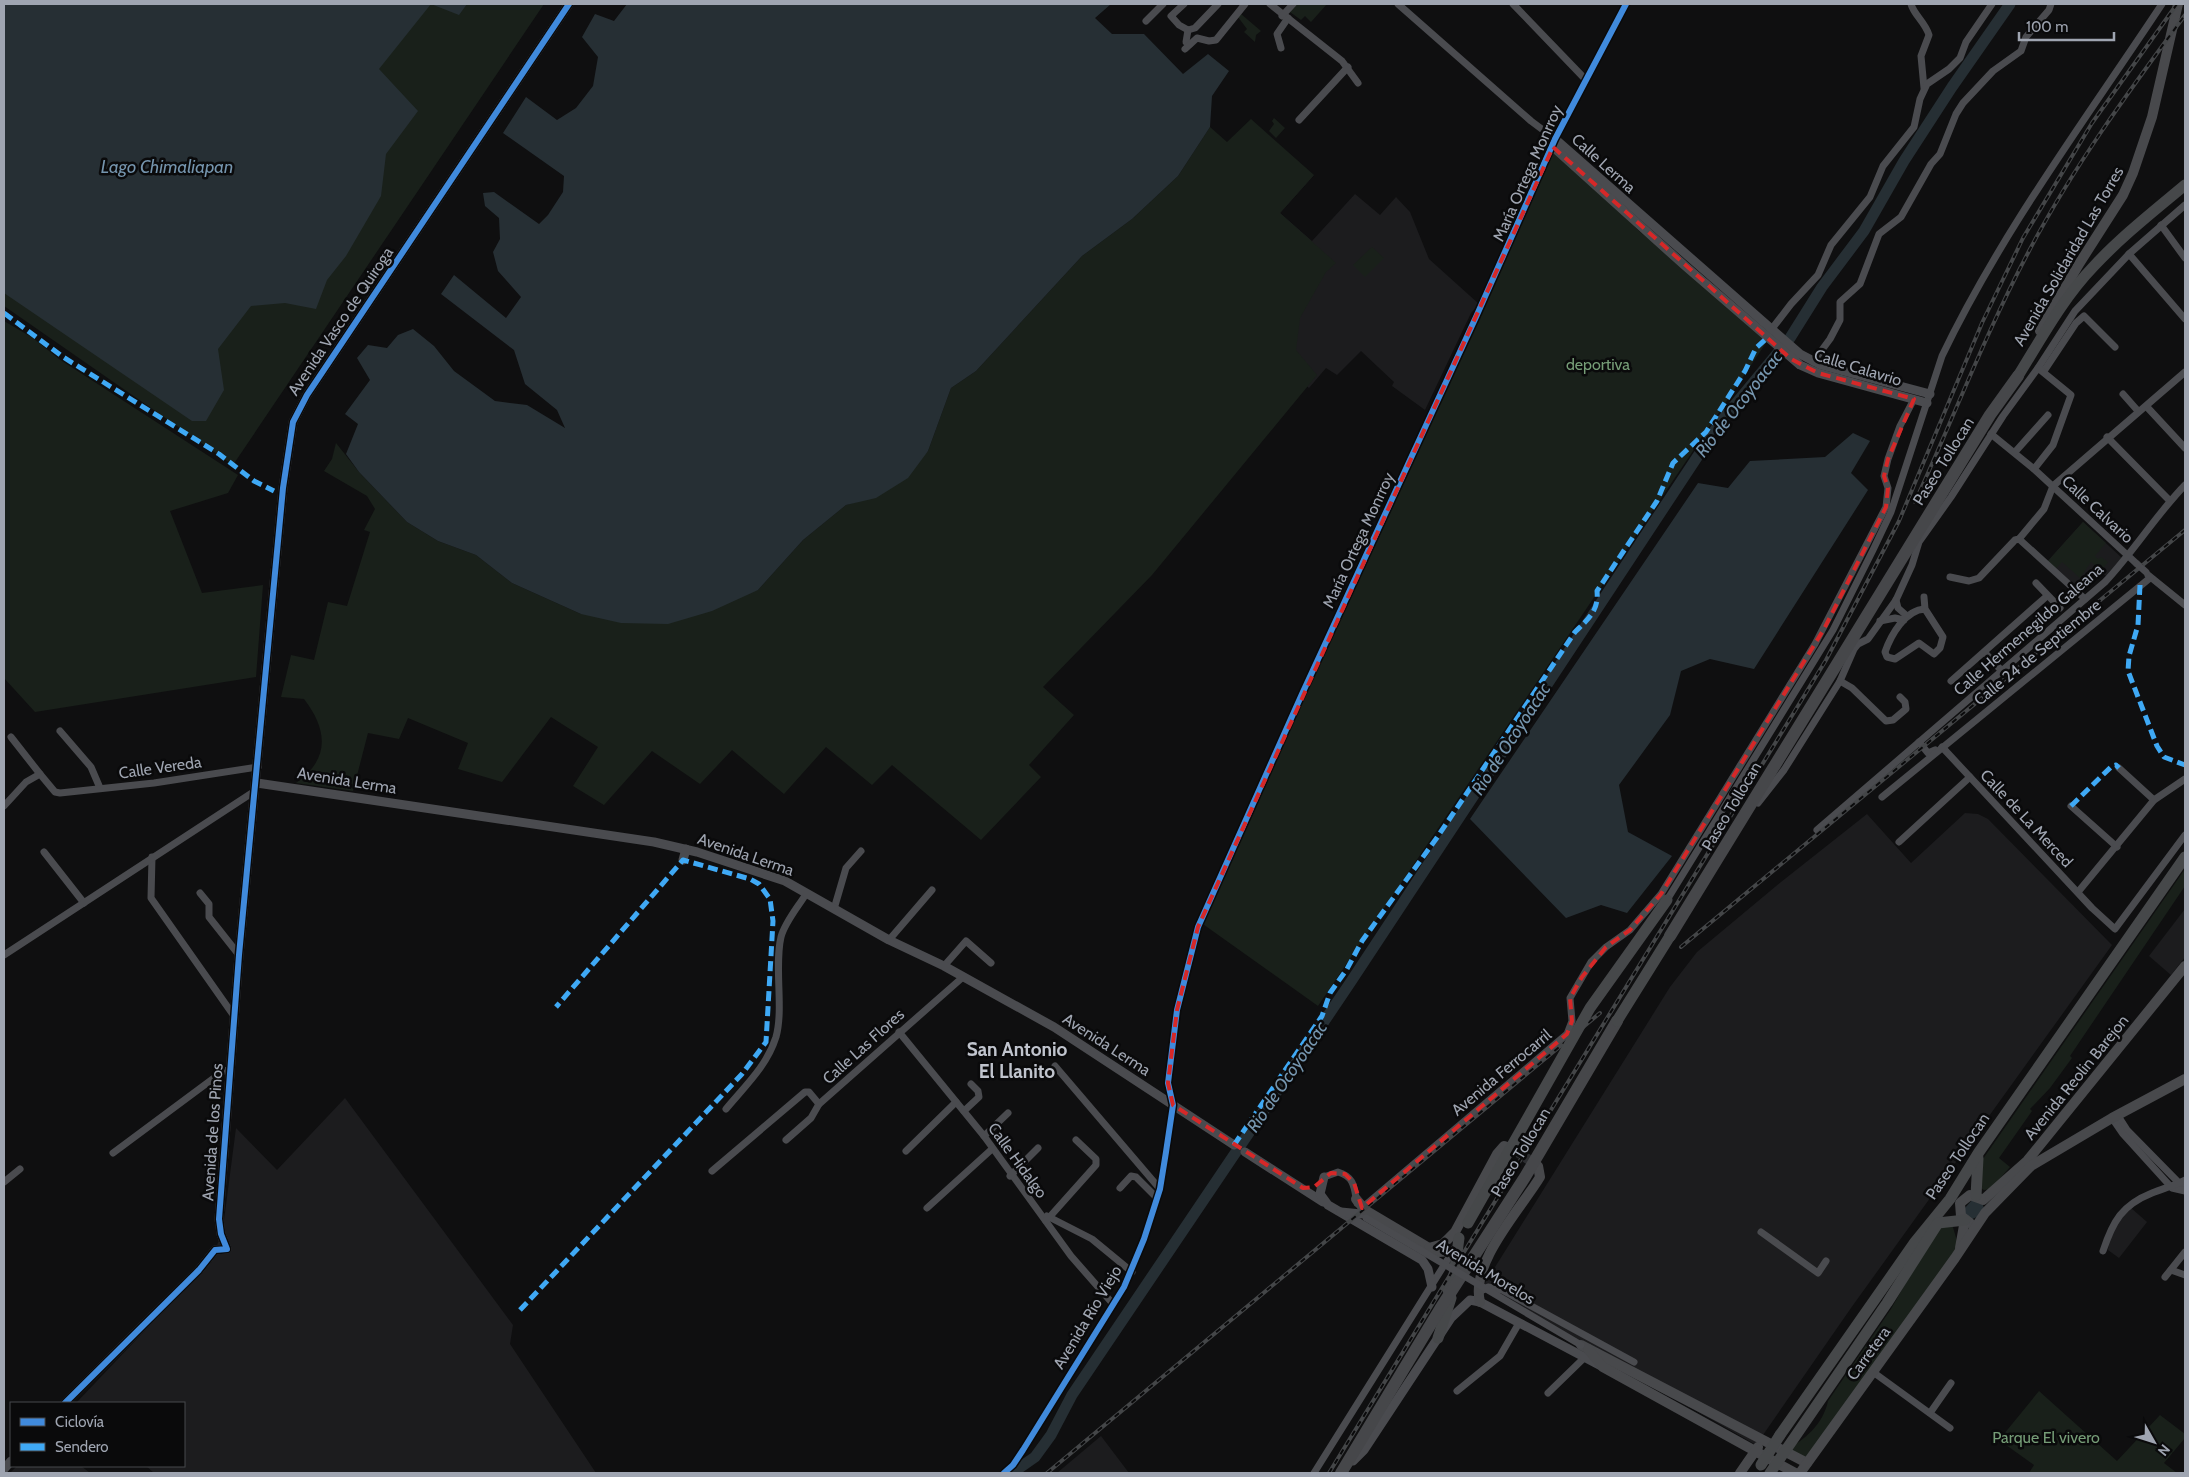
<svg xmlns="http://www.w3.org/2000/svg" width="2189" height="1477" font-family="Cabin,sans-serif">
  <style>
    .built { fill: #1c1c1e }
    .green { fill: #19201a }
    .water { fill: #262f34 }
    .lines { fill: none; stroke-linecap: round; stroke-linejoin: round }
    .river { stroke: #262f34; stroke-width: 11 }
    .secondary-tunnel { stroke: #2c2d30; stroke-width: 10; stroke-dasharray: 10 5; stroke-linecap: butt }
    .minor { stroke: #4a4b4f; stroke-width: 7 }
    .tertiary { stroke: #4a4b4f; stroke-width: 9 }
    .secondary { stroke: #48494c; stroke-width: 10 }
    .trunk { stroke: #46484a; stroke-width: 11 }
    .motorway { stroke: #46474a; stroke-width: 12 }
    .rail-casing { stroke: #444648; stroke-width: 4 }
    .rail { stroke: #0a0a0b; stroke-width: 2; stroke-dasharray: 5.5; stroke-linecap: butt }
    .minor-bridge { stroke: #4a4b4f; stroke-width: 7 }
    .trunk-bridge { stroke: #46484a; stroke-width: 11 }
    .quiet { stroke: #3fa9f5; stroke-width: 5; stroke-dasharray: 10 5; stroke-linecap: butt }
    .cycleway-casing { stroke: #0a0a0b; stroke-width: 9 }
    .cycleway { stroke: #408adc; stroke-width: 6 }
    .marked { fill: none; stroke: #d62828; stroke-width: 4; stroke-dasharray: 10 6; stroke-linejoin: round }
    .labels { text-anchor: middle; stroke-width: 5; stroke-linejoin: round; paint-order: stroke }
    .street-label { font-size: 16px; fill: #9fa5b1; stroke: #0a0a0b }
    .park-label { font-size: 16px; fill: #769d77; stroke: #0a0a0b }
    .water-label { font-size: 18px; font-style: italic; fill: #7595ae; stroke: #0a0a0b }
    .quarter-label { font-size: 19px; font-weight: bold; fill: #c0c4cd; stroke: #0a0a0b }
  </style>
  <rect width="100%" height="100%" fill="#0f0f10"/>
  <g class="built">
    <polygon points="1314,175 1280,213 1312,241 1355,194 1380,215 1396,197 1410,212 1429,259 1479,304 1471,313 1425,410 1392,386 1394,382 1361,351 1337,375 1326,368 1309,388 1269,353 1165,251"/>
    <polygon points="2083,522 2122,558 2106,576 2095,565 2078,591 2047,562"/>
    <polygon points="1965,813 1978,814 1988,819 2112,945 1851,1308 1756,1445 1482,1288 1670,987 1697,952 1781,882 1867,814 1911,863"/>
    <polygon points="2185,909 2185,957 2171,975 2149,956"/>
    <polygon points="345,1098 513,1325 510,1344 596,1473 154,1473 146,1466 184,1466 184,1403 77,1402 212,1260 223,1228 236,1128 277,1170"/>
    <polygon points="2131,1208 2147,1222 2119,1258 2108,1250 2109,1242 2119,1221"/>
    <polygon points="1101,1436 1129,1473 1056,1473 1057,1473"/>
    <polygon points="17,1466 81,1466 90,1473 10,1473"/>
  </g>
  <g class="green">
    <polygon points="4,4 544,4 233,465 4,306"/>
    <polygon points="1296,4 1327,4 1311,22 1305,16 1301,20 1290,12"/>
    <polygon points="1241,14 1261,31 1256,35 1255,42 1244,32 1247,29 1238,17"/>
    <polygon points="1274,118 1285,128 1276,138 1269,131 1274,124 1272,121"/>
    <path d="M1251 119 1314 175 1280 213 1336 263 1326 272 1300 318 1296 350 1317 375 1152 575 1043 687 1074 715 1029 765 1041 777 981 840 892 765 872 785 826 747 784 794 732 750 700 784 652 751 604 805 573 786 598 747 551 717 502 782 458 769 468 743 408 718 399 739 368 733 353 791 296 783C330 759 328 730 304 699L281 697 291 655 314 660 328 602 347 606 370 532 364 530 375 509 367 496 324 471 332 459 336 443 359 472 407 522 438 541 476 555 512 583 581 614 758 590 803 540 846 505 879 495 928 451 951 388 976 371 1082 256 1132 219 1178 176 1210 127 1227 142Z"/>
    <polygon points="1555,148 1640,232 1772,334 1318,1006 1200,922"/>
    <polygon points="1372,247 1384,258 1365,277 1353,265"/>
    <polygon points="4,321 33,338 59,359 238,475 228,493 170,511 202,593 263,585 256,677 35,712 4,678"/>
    <polygon points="2083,522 2106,543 2095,556 2098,559 2101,557 2108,562 2101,571 2091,562 2080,578 2062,562 2055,569 2047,562"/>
    <polygon points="2185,869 2185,886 2070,1056 2072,1058 2050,1088 2030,1109 2032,1111 1999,1158 2010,1167 1991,1189 1984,1190 1979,1187 1978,1166"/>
    <path d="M1952 1224 1960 1251 1806 1464 1785 1451C1804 1440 1823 1425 1828 1401L1891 1309 1937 1228Z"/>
    <polygon points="2039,1391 2117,1461 2160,1415 2185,1434 2185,1438 2164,1463 2177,1473 2029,1473 2034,1465 1999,1440"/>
  </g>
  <g class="water">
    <polygon points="4,4 467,4 459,15 431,4 379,69 418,111 386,154 381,196 346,256 327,280 316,309 285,303 251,306 218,349 224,390 206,421 192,421 4,293"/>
    <polygon points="627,4 1111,4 1095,18 1112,34 1144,34 1183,74 1208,54 1229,71 1212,96 1210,127 1178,176 1132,219 1082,256 976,371 951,388 928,451 908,478 876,498 846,505 803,540 758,590 712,611 668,624 621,623 581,614 512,583 476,555 438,541 407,522 359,472 346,454 358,424 345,414 370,380 357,358 368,345 387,348 398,335 413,329 434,346 454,371 495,401 527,405 565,428 557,410 525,384 514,350 441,294 454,275 506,318 521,297 498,271 493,252 500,239 499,218 485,206 483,193 494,192 539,224 548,215 563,192 564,176 503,133 526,97 557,120 576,108 593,86 598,57 582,37 595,14 614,21"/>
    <polygon points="1853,433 1870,441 1851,473 1868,490 1754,669 1710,659 1681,671 1670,715 1619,785 1628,832 1672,856 1627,913 1601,905 1566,918 1470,819 1698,483 1728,488 1750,461 1825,457"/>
    <polygon points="1972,1200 1983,1205 1984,1208 1977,1217 1970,1220 1965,1216 1964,1209"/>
  </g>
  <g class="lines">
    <polyline class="river" points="1012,1473 1035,1457 1051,1435 1072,1395 1350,983 1719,424 1790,338 1822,287 1864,231 1904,161 1952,87 2010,4"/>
    <polyline class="secondary-tunnel" points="1513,1149 1538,1166"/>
    <g class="minor">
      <polyline points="1184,4 1171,16 1179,25 1188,30 1195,28 1218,4"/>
      <polyline points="1270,4 1342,61 1358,83"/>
      <polyline points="1398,4 1531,121 1555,139"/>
      <polyline points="1513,4 1586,80"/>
      <path d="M1911 4C1914 15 1925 22 1929 35L1921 56 1924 88"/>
      <polyline points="1282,16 1293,4"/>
      <polyline points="1146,21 1163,4"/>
      <polyline points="1188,30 1186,42 1190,44"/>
      <polyline points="1281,48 1277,34 1288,18"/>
      <polyline points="1185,49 1197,38 1209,41 1216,40 1245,4"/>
      <polyline points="1299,120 1348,67"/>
      <polyline points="2161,225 2185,258"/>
      <polyline points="2129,254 2185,205"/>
      <polyline points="1771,330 1791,304 1818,275 1831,245 1870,197 1883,166 1914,127 1920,99 1927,84 1949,69 1960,58 1966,42 1992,4"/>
      <polyline points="1813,362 1830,339 1840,320 1840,302 1860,284 1879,234 1901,217 1931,164 1940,154 1956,114 1963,103 1993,71 2021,51 2026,37 2049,10 2051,4"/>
      <polyline points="2038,368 2075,311 2129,254 2185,319"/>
      <polyline points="2044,371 2076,323 2084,316 2115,347"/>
      <polyline points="2123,394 2138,411"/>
      <polyline points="2147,407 2185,448"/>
      <polyline points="1991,434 2034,469 2137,564"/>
      <polyline points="2107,437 2170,501"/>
      <polyline points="2015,452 2048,415"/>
      <polyline points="2019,539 2085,599"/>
      <polyline points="2148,575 2185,605"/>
      <polyline points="1950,577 1969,581 1979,578 2015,540 2019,539 2044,509 2053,486 2185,372"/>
      <polyline points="2036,583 2060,608"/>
      <path d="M1924 597 1925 609 1943 637 1940 648 1934 654 1919 643 1895 659 1887 657 1885 652C1891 635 1905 610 1925 609"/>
      <polyline points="1896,600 1898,608 1907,616"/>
      <polyline points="1880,621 1895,618 1904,620"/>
      <polyline points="1985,653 2001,670"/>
      <polyline points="1840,681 1852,688 1886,721 1893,720 1906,709 1905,702 1900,697"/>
      <polyline points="1951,681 2047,596"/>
      <polyline points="60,731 91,767 100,788"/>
      <polyline points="11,737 40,774"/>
      <polyline points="1919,742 1928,753 1935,750"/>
      <polyline points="1942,747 2092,908 2115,929 2185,835"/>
      <polyline points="2119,768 2154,800"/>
      <polyline points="1882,797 2150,578"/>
      <polyline points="1758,803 1784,770 1840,681 1854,649 1858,644 1868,639 1896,600 1912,565 1919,542 1951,497 2003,416 2038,368 2071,395 2053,445 2034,469"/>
      <polyline points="4,806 26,782 40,774 55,792 60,793 154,783 258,767"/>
      <polyline points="2071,806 2117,847"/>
      <path d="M1817 830 2105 582C2134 551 2156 515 2185 485"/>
      <polyline points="1899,842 1970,777"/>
      <polyline points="44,852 84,903"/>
      <polyline points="152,857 151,898 234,1016"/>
      <polyline points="2078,892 2154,800 2185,779"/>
      <polyline points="200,893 209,904 209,917 239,955"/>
      <path d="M1667 900 1833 630 1873 550 1891 512 1942 356C2002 231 2086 119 2162 4"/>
      <polyline points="834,909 846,868 861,851"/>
      <polyline points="889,940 932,890"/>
      <polyline points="4,955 255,791"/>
      <polyline points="944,966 966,941 991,963"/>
      <polyline points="899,1032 984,1136 1071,1256 1113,1304"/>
      <polyline points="1055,1066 1160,1189"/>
      <path d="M726 1109C745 1086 767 1066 776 1037 784 1008 774 967 781 937 785 922 798 907 806 894"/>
      <polyline points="964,1111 979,1097 978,1091 971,1084"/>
      <polyline points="2118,1116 2127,1130 2182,1186"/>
      <polyline points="2112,1118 2123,1134 2172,1188 2185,1191"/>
      <polyline points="984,1136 1008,1113"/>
      <polyline points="786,1140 811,1118 819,1104 963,977"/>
      <polyline points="906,1151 956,1102"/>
      <polyline points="113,1153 222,1072 230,1069"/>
      <polyline points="712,1171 805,1092 809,1092 819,1104"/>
      <polyline points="1010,1176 1038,1148"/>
      <path d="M1324 1177 1338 1172C1355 1177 1354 1188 1357 1203"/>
      <polyline points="4,1182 20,1169"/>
      <polyline points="1120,1188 1131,1176 1136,1177 1157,1198"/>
      <polyline points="927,1208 992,1149"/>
      <polyline points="1362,1208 1567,1034 1572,1021 1570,998 1591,962 1606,947 1630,930 1661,894 1815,644 1886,507 1888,488 1884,476 1888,459 1900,426 1914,399"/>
      <polyline points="1047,1216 1092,1239 1132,1272"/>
      <polyline points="1046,1221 1096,1165 1096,1159 1076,1140"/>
      <polyline points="1761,1232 1818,1273 1826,1261"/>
      <path d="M2103 1251C2113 1221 2122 1205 2152 1193 2164 1188 2174 1186 2185 1180"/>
      <polyline points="2171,1270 2185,1275"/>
      <polyline points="2165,1277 2185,1252"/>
      <polyline points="1483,1290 1488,1287 1502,1290 1634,1362"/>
      <polyline points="1873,1372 1950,1428"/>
      <polyline points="1457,1391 1500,1356 1519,1323"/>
      <polyline points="1548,1393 1584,1358"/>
      <polyline points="1930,1413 1951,1383"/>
      <polyline points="1004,1473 1013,1465 1023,1450 1124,1287 1144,1239 1160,1189 1166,1152 1173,1105 1168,1083 1177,1010 1198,927 1302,694 1476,317 1555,139 1626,4"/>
      <polyline points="1314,1473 1453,1251"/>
    </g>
    <g class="tertiary">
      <polyline points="1555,139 1800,354 1821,365 1930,394"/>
      <polyline points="1553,147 1684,265 1800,365 1818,373 1927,403"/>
      <polyline points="257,783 654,842 697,852 785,881 889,940 944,966 1054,1027 1234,1145"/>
      <polyline points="683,860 686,849"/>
      <polyline points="1245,1152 1323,1202"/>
      <polyline points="1324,1177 1320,1194 1328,1205 1422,1260 1428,1269 1432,1287"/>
      <polyline points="1341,1212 1361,1214"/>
      <polyline points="65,1403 199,1270 215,1250 227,1249 221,1234 219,1219 239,955 283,488 293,422 307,395 569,4"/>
      <polyline points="1353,1461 1364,1450 1451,1318 1470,1300 1480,1302 1603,1367"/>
      <polyline points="4,1469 11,1461"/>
    </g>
    <g class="secondary">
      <polyline points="2040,331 2079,264 2123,195 2133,173 2152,117 2178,4"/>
      <polyline points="1356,1199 1365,1210 1429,1248 1438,1252 1453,1251"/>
      <polyline points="1983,1200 2027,1161 2185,966"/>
      <polyline points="1970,1223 1961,1216 1960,1203 1970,1195 1981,1199"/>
      <polyline points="1429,1248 1443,1244 1455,1232 1497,1154 1504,1146 1513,1149"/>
      <polyline points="1960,1248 1965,1220"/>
      <path d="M1480 1302C1470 1263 1520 1210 1540 1177L1538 1166"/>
      <polyline points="1581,1345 1807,1463"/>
      <polyline points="1588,1349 1603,1367 1795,1473"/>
      <polyline points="1740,1473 1758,1447"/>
      <polyline points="1800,1473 1955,1258 1985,1213 2031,1166 2112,1118 2185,1079"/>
    </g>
    <g class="trunk">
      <path d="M2018 376C2041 339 2063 298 2094 266 2122 236 2154 211 2185 185"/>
      <polyline points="1976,1196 1978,1158"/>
      <polyline points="1448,1290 1454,1275 1459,1238"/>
      <polyline points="1438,1338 1451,1298"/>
      <polyline points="1780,1435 1915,1242 1950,1199 1979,1152 2185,857"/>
      <polyline points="1770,1473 1887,1303 1938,1223 1965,1220"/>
    </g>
    <g class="motorway">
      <polyline points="1670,936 1990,415 2018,376"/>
      <polyline points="1341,1473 1440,1309 1525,1177 1617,1021"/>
    </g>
    <defs>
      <g id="rail">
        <path d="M1915 502C1953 419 1986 332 2029 251 2073 167 2129 91 2185 15"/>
        <polyline points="1681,947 2185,530"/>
        <polyline points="1047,1473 1600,1013"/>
        <polyline points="1329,1473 1826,660 1899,521 1982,323 2023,238 2092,123 2177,4"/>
      </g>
    </defs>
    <use href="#rail" class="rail-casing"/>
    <use href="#rail" class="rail"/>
    <g class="minor-bridge">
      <polyline points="2137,564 2146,572"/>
      <polyline points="1366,1218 1581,1345"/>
    </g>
    <g class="trunk-bridge">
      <polyline points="1617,1021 1670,936"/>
      <polyline points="1468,1223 1590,1008 1667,900"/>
      <polyline points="1761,1465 1780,1435"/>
    </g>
    <g class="quiet">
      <polyline points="4,313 63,357 219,454 254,481 274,491"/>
      <polyline points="2140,585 2138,625 2129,656 2128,671 2157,746 2164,757 2185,765"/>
      <polyline points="2071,806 2112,766 2116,765 2119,768"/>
      <path d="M1234 1145 1322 1016 1330 993 1347 969 1362 941 1436 839 1575 632C1588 619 1599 611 1597 591L1657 501 1673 463 1706 432 1745 371 1756 348 1767 338"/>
      <polyline points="520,1310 742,1074 766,1042 773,921 770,899 759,884 750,879 683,860 556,1007"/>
    </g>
    <defs>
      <g id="cycleway">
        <polyline points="65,1403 199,1270 215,1250 227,1249 221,1234 219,1219 239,955 283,488 293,422 307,395 569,4"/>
        <polyline points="1004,1473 1013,1465 1023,1450 1124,1287 1144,1239 1160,1189 1166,1152 1173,1105 1168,1083 1177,1010 1198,927 1302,694 1476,317 1555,139 1626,4"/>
      </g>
    </defs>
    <use href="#cycleway" class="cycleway-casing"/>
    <use href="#cycleway" class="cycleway"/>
  </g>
  <path class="marked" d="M1553 147 1791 359 1818 373 1914 399 1888 459 1884 476 1888 488 1886 507 1824 629 1661 894 1630 930 1606 947 1582 977 1570 998 1572 1021 1567 1034 1362 1208 1354 1183 1345 1174 1331 1173 1314 1187 1303 1188 1173 1105 1168 1083 1177 1010 1198 927Z"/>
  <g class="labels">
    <g class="street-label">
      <text transform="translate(1604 163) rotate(42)" y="6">Calle Lerma</text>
      <text transform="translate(1527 173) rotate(-66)" y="6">María Ortega Monrroy</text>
      <text transform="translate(2068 256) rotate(-60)" y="6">Avenida Solidaridad Las Torres</text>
      <text transform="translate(340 321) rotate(-56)" y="6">Avenida Vasco de Quiroga</text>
      <text transform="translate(1858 367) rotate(17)" y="6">Calle Calavrio</text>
      <text transform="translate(1943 461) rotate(-58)" y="6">Paseo Tollocan</text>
      <text transform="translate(2098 509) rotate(43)" y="6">Calle Calvario</text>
      <text transform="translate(1358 540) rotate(-65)" y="6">María Ortega Monrroy</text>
      <text transform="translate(2028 629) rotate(-41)" y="6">Calle Hermenegildo Galeana</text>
      <text transform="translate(2037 652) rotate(-39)" y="6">Calle 24 de Septiembre</text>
      <text transform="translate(160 767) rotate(-8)" y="6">Calle Vereda</text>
      <text transform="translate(347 780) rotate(9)" y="6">Avenida Lerma</text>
      <text transform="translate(1731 806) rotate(-59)" y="6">Paseo Tollocan</text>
      <text transform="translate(2027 818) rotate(47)" y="6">Calle de La Merced</text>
      <text transform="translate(746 854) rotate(19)" y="6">Avenida Lerma</text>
      <text transform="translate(1107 1044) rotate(33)" y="6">Avenida Lerma</text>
      <text transform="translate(863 1046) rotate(-42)" y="6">Calle Las Flores</text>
      <text transform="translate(1501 1072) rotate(-40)" y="6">Avenida Ferrocarril</text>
      <text transform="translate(2076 1077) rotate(-51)" y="6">Avenida Reolin Barejon</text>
      <text transform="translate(212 1132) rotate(-86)" y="6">Avenida de los Pinos</text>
      <text transform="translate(1520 1152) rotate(-59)" y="6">Paseo Tollocan</text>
      <text transform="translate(1957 1156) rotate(-56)" y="6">Paseo Tollocan</text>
      <text transform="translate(1018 1160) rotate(54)" y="6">Calle Hidalgo</text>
      <text transform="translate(1486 1271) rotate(31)" y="6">Avenida Morelos</text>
      <text transform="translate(1087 1317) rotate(-59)" y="6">Avenida Río Viejo</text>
      <text transform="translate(1868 1353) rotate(-54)" y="6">Carretera</text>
    </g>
    <g class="park-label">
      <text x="1598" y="370">deportiva</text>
      <text x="2046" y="1443">Parque El vivero</text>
    </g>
    <g class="water-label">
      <text x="167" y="173">Lago Chimaliapan</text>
      <text transform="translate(1739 404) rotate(-52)" y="6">Rio de Ocoyoacac</text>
      <text transform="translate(1511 739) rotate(-57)" y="6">Rio de Ocoyoacac</text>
      <text transform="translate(1287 1077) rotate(-56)" y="6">Rio de Ocoyoacac</text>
    </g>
    <g class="quarter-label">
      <text x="1017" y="1056">San Antonio<tspan x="1017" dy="22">El Llanito</tspan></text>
    </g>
  </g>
  <rect width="2189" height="1477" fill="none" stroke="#9fa5b1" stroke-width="10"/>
  <rect x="10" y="1402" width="175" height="65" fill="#0a0a0b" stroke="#46484d"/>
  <rect x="20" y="1418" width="25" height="8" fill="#408adc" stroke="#46484d"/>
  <text x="55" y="1427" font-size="15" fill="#9fa5b1">Ciclovía</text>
  <rect x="20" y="1443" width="25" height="8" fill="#3fa9f5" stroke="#46484d"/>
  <text x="55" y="1452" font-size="15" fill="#9fa5b1">Sendero</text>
  <g transform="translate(2154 1442) rotate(129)" stroke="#0a0a0b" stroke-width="4" paint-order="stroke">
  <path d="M0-4L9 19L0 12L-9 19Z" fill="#9fa5b1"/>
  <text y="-8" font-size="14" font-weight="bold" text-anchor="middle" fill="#9fa5b1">N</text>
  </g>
  <path d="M2019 32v8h95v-8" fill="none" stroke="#9fa5b1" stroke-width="2.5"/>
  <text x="2026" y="32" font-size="15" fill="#9fa5b1" stroke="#0a0a0b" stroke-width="4" paint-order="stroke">100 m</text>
</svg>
